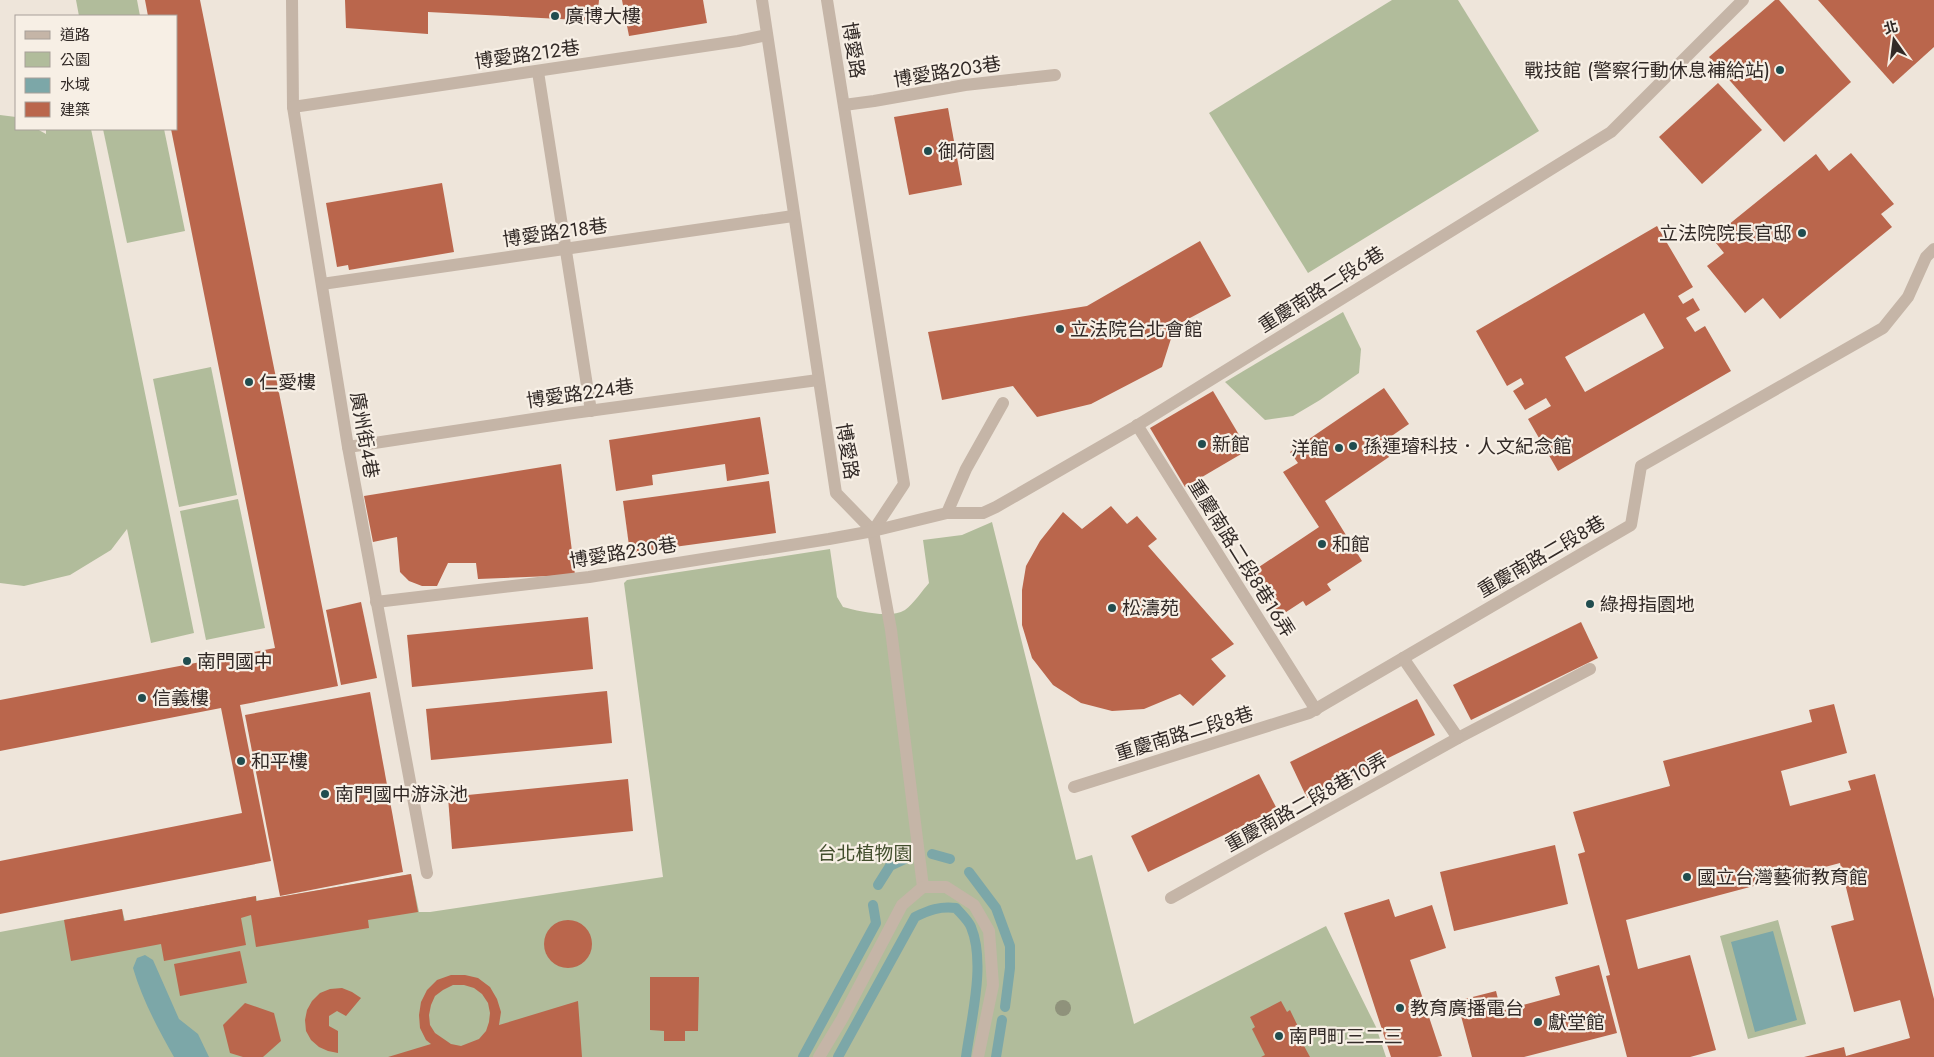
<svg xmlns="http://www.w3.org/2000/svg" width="1934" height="1057" font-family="Jost,'Noto Sans TC',sans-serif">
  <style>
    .green { fill: #b1bc9b }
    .water { fill: #7ca7a8 }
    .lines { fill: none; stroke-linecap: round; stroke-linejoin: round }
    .stream { stroke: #7ca7a8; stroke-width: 10 }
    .building { fill: #ba664c; fill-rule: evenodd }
    .minor { stroke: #c5b5a7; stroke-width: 12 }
    .tree { fill: #8f927b }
    .poi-dot { fill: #214d4f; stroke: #f7efe5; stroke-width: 2 }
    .labels { text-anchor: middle; stroke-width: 4.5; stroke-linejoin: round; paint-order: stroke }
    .poi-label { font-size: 19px; fill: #322a27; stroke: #f7efe5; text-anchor: start }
    .street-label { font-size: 19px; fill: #322a27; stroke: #f7efe5 }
    .park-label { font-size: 19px; fill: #424e2d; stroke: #f7efe5 }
  </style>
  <rect width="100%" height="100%" fill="#eee5da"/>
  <g class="green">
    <polygon points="76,0 137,0 140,16 79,16"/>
    <polygon points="1392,0 1458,0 1539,131 1308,273 1209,113"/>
    <polygon points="0,115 16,117 16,129 37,129 46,134 46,129 91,129 194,633 151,643 127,529 111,550 70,575 24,586 0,583"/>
    <polygon points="103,129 164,129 185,231 127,243"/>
    <polygon points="1343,312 1361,349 1359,373 1320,400 1293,416 1265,420 1225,382"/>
    <polygon points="211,367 237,495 179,507 153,379"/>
    <polygon points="238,499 265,628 206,640 180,511"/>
    <path d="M992 522 1076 860 1092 855 1134 1024 1326 926 1376 1027 1386 1057H0V932L122 909 125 921 256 896 257 901 411 874 419 912H430L663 877 624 583 627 580 830 549 837 597 843 607C858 611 890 619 905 610 914 603 922 591 929 583L923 540 962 535Z"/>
    <polygon points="1778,920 1806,1024 1748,1039 1720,936"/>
  </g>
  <g class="water">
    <polygon points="1773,931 1797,1020 1755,1032 1731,942"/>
    <path d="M145 955 153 960 179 1019 198 1034 209 1057H174C158 1029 142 999 133 968L137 958Z"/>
  </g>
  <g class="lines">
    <g class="stream">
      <polyline points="932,854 950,859"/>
      <polyline points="969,872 996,908 1010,946 1010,968 1005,1007"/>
      <polyline points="878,885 890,866 907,858"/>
      <polyline points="803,1057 876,923 873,905"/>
      <path d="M838 1057 915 917C929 910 940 906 956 908 961 914 968 920 971 927 986 963 971 1019 966 1057"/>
      <polyline points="996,1057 1002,1020"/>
    </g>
  </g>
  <g class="building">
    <polygon points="145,0 200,0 338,686 240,705 271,861 0,914 0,861 242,813 221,708 0,751 0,700 275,648 171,129 176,129 176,16 148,16"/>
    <polygon points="345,0 599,0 597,21 428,12 428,34 346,28"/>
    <polygon points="622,0 703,0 707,23 629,36"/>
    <polygon points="1775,0 1779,0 1851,82 1784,142 1709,57"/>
    <polygon points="1818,0 1934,0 1934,47 1893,84"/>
    <polygon points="1718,83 1762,130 1702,184 1659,137"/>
    <polygon points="948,108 962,185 909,195 894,117"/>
    <polygon points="1851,153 1894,204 1881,214 1892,227 1780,319 1763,298 1745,313 1707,266 1724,253 1712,238 1816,154 1829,171"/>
    <polygon points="442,183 454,252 349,270 348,265 337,267 326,203"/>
    <path d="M1657 226 1693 287 1678 296 1683 304 1693 298 1700 310 1686 318 1695 332 1705 326 1731 371 1558 471 1528 419 1551 406 1546 398 1525 410 1513 391 1524 384 1521 378 1507 386 1476 331ZM1644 313 1664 348 1585 392 1565 357Z"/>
    <polygon points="1200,241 1231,296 1175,326 1162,367 1091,404 1037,417 1013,386 942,400 928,332 1087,306"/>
    <polygon points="1384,388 1409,424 1380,444 1389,457 1325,501 1362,561 1327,584 1331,590 1306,606 1303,601 1280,616 1250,573 1319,527 1283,472 1298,463 1290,452"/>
    <polygon points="1213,391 1248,450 1185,487 1150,428"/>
    <polygon points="760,417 769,474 727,481 725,464 652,475 653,485 616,491 609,440"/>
    <polygon points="561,464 575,575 478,579 476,563 448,563 437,586 422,586 409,581 400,572 397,537 373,542 364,496"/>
    <polygon points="769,481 776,533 630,553 623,501"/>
    <polygon points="1111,506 1127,524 1137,516 1157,539 1148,546 1234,644 1211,659 1226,676 1193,706 1180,694 1144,709 1112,711 1081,703 1053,685 1032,658 1022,625 1022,590 1026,566 1040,541 1063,512 1082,529"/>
    <polygon points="361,602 377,678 341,685 326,610"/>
    <polygon points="588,617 593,669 412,687 407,635"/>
    <polygon points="1581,622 1598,658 1471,720 1453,685"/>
    <polygon points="607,691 612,743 431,760 426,709"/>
    <polygon points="370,692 403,872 280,896 245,715"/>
    <polygon points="1417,699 1435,735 1307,798 1290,762"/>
    <polygon points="1834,704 1847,753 1781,771 1790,806 1851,790 1848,781 1875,774 1934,999 1934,1057 1804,1057 1844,1047 1846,1056 1910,1038 1900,1000 1854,1012 1831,926 1854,920 1840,863 1626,920 1638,969 1690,955 1716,1050 1690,1057 1627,1057 1606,976 1610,975 1578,854 1585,852 1573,812 1670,786 1663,761 1812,722 1809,710"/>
    <polygon points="1259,774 1277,809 1148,872 1131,836"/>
    <polygon points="628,779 633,831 452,849 448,797"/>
    <polygon points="1555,845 1568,904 1454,931 1440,872"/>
    <polygon points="411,874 418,912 368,920 369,928 256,947 251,915 241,918 246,945 164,961 161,944 71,961 64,920 122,909 124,921 256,896 256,901"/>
    <polygon points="1389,899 1395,917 1432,905 1446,948 1410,960 1442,1056 1437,1057 1391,1057 1344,913"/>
    <circle cx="568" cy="944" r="24"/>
    <polygon points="240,951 247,983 180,996 174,964"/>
    <polygon points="1599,965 1617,1033 1524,1057 1472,1057 1457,1001 1496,991 1501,1011 1560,995 1555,977"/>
    <path d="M451 975H465L478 978 490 987 497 999 501 1012 499 1025 578 1001 582 1057H388L431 1044 426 1040 420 1028 419 1015 421 1002 427 990 437 980ZM453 985H464L474 988 482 994 488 1003 490 1013 489 1022 486 1031 479 1039 461 1046 451 1044 435 1033 430 1025 429 1015 431 1005 435 996 443 990Z"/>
    <polygon points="650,977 699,977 698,1031 685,1031 685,1041 664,1041 664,1031 650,1030"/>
    <polygon points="342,988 352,992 361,998 346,1016 337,1011 329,1016 329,1026 338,1031 338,1053 328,1051 319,1047 311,1040 306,1031 305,1020 307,1010 312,1001 320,993 330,989"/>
    <polygon points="1281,1001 1287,1012 1290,1010 1306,1043 1303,1044 1310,1057 1261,1057 1265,1055 1252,1029 1255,1027 1250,1017"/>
    <polygon points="245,1003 274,1013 281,1041 263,1057 243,1057 230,1053 223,1025"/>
  </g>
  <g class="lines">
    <g class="minor">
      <polyline points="292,0 293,107 348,447 427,873"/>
      <polyline points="762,0 836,493 873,531"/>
      <polyline points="827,0 904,484 873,531"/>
      <polyline points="538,72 591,411"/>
      <polyline points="844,105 874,101 965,85 1055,75"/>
      <polyline points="293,107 738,41 767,35"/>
      <polyline points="322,284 793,216"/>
      <polyline points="1137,425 1316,710"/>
      <polyline points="348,447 566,414 818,380"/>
      <polyline points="947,513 966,469 1003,403"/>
      <polyline points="873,531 891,630 923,887"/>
      <polyline points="376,602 589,577 829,539 873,531 947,513 983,513 996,507 1133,428 1611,132 1743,0"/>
      <polyline points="1403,658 1458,738 1590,669"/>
      <polyline points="1074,787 1309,713 1631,525 1641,466 1883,328 1908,297 1926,257 1934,249"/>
      <polyline points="1171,898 1458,738"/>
      <polyline points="819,1057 842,1019 902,905 923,887 946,887 974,905 989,931 993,985 978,1057"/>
    </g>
  </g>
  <circle class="tree" cx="1063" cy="1008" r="8"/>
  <g class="poi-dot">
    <circle cx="555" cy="16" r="5"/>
    <circle cx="1780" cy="70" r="5"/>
    <circle cx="928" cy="151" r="5"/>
    <circle cx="1802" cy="233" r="5"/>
    <circle cx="1060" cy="329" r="5"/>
    <circle cx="249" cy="382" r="5"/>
    <circle cx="1202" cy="444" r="5"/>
    <circle cx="1353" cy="446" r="5"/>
    <circle cx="1339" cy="448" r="5"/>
    <circle cx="1322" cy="544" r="5"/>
    <circle cx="1590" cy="604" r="5"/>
    <circle cx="1112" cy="608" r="5"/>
    <circle cx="187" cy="661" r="5"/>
    <circle cx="142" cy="698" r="5"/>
    <circle cx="241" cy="761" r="5"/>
    <circle cx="325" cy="794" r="5"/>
    <circle cx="1687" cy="877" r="5"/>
    <circle cx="1400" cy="1008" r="5"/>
    <circle cx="1538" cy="1022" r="5"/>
    <circle cx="1279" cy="1036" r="5"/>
  </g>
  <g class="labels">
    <g class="poi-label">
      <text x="565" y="23">廣博大樓</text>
      <text x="1770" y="77" text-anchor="end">戰技館 (警察行動休息補給站)</text>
      <text x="938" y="158">御荷園</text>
      <text x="1792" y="240" text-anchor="end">立法院院長官邸</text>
      <text x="1070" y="336">立法院台北會館</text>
      <text x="259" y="389">仁愛樓</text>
      <text x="1212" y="451">新館</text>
      <text x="1363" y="453">孫運璿科技．人文紀念館</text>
      <text x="1329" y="455" text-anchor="end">洋館</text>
      <text x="1332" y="551">和館</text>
      <text x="1600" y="611">綠拇指園地</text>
      <text x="1122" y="615">松濤苑</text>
      <text x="197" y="668">南門國中</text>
      <text x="152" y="705">信義樓</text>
      <text x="251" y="768">和平樓</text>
      <text x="335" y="801">南門國中游泳池</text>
      <text x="1697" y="884">國立台灣藝術教育館</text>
      <text x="1410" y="1015">教育廣播電台</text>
      <text x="1548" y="1029">獻堂館</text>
      <text x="1289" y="1043">南門町三二三</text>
    </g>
    <g class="street-label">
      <text transform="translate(854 50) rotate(81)" y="7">博愛路</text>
      <text transform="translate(527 54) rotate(-8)" y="7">博愛路212巷</text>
      <text transform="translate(947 71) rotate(-9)" y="7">博愛路203巷</text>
      <text transform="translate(555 232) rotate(-8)" y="7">博愛路218巷</text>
      <text transform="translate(1321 289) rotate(-32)" y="7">重慶南路二段6巷</text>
      <text transform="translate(580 393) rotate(-8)" y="7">博愛路224巷</text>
      <text transform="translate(365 435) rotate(80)" y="7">廣州街4巷</text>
      <text transform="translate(848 451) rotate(81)" y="7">博愛路</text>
      <text transform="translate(623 552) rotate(-9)" y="7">博愛路230巷</text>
      <text transform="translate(1541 556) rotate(-30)" y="7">重慶南路二段8巷</text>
      <text transform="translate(1242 558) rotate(58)" y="7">重慶南路二段8巷16弄</text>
      <text transform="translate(1184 733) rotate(-17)" y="7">重慶南路二段8巷</text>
      <text transform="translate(1306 802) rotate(-29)" y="7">重慶南路二段8巷10弄</text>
    </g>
    <g class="park-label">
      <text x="865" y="860">台北植物園</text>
    </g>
  </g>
  <rect x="15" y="15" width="162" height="115" fill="#f7efe5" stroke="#a8a099"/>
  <rect x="25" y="31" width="25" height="8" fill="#c5b5a7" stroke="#a8a099"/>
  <text x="60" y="40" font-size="15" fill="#322a27">道路</text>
  <rect x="25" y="52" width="25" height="15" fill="#b1bc9b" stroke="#a8a099"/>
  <text x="60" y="65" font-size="15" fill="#322a27">公園</text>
  <rect x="25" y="78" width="25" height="15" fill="#7ca7a8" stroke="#a8a099"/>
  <text x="60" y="90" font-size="15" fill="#322a27">水域</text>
  <rect x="25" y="102" width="25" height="15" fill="#ba664c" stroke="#a8a099"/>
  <text x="60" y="115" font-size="15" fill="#322a27">建築</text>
  <g transform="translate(1894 40) rotate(346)" stroke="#f7efe5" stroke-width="4" paint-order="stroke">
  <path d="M0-4L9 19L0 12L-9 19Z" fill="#322a27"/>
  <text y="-8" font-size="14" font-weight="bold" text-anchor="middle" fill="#322a27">北</text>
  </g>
</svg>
